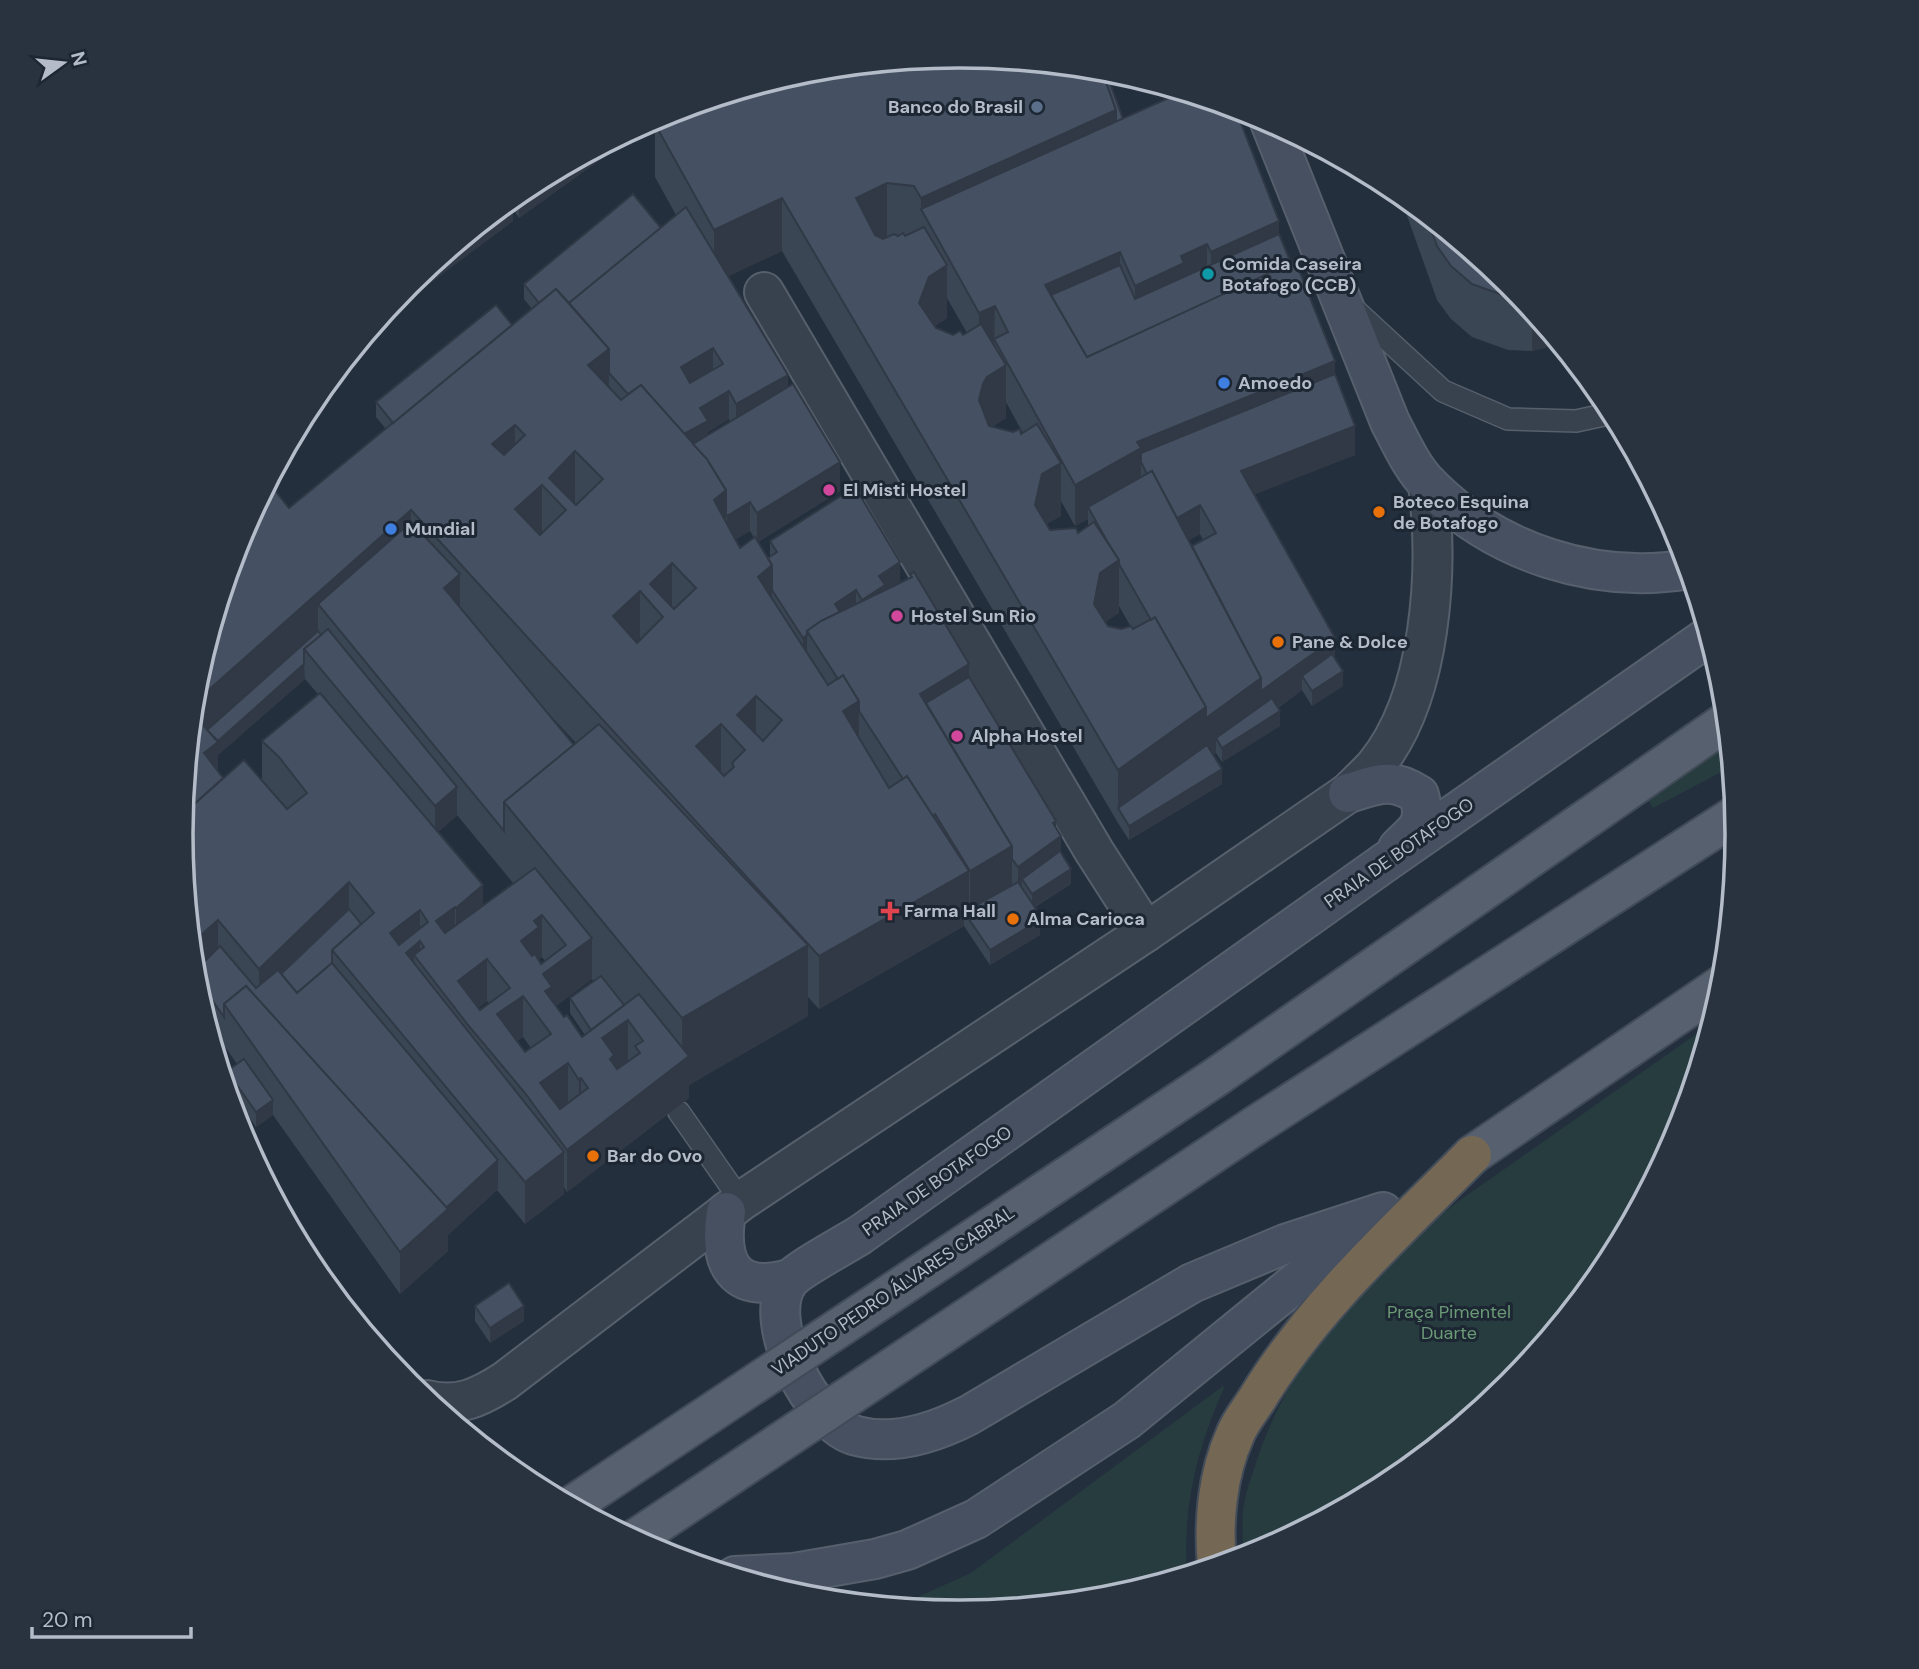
<svg xmlns="http://www.w3.org/2000/svg" width="1919" height="1669" font-family="'DM Sans',sans-serif">
  <style>
    .green { fill: #263c3f }
    .lines { fill: none; stroke-linecap: round; stroke-linejoin: round }
    .lane-casing { stroke: #565f6c; stroke-width: 24 }
    .street-casing { stroke: #565f6c; stroke-width: 42 }
    .secondary-casing { stroke: #565f6c; stroke-width: 42 }
    .primary-casing { stroke: #414a57; stroke-width: 42 }
    .highway-casing { stroke: #434c59; stroke-width: 42 }
    .lane { stroke: #38414e; stroke-width: 21 }
    .street { stroke: #38414e; stroke-width: 38 }
    .secondary { stroke: #465061; stroke-width: 38 }
    .primary { stroke: #56606e; stroke-width: 38 }
    .highway { stroke: #746855; stroke-width: 38 }
    .primary-bridge-casing { stroke: #414a57; stroke-width: 42; stroke-linecap: butt }
    .primary-bridge { stroke: #56606e; stroke-width: 38 }
    .wall { fill: #3b4654; fill-rule: evenodd }
    .shaded-wall { fill: #303945 }
    .building { fill: #455162; stroke: #303945; stroke-width: 2; fill-rule: evenodd }
    .service-dot { fill: #5c6f8a; stroke: #1d2633; stroke-width: 2.5 }
    .culture-dot { fill: #0f9aa8; stroke: #1d2633; stroke-width: 2.5 }
    .shop-dot { fill: #3f7fe0; stroke: #1d2633; stroke-width: 2.5 }
    .hotel-dot { fill: #d1479c; stroke: #1d2633; stroke-width: 2.5 }
    .food-dot { fill: #e8710a; stroke: #1d2633; stroke-width: 2.5 }
    .health-dot { fill: #e0444e; stroke: #1d2633; stroke-width: 2.5 }
    .labels { text-anchor: middle; stroke-width: 6; stroke-linejoin: round; paint-order: stroke }
    .poi-label { font-size: 18px; font-weight: bold; fill: #b4bcc9; stroke: #1d2633; text-anchor: start }
    .street-label { font-size: 18px; fill: #b4bcc9; stroke: #1d2633 }
    .park-label { font-size: 18px; fill: #6b9a76; stroke: #1d2633 }
    .rim { fill: none; stroke: #b4bcc9; stroke-width: 3.5 }
  </style>
  <rect width="100%" height="100%" fill="#242f3e"/>
  <g class="green">
    <polygon points="1729,738 1731,767 1653,808 1647,798"/>
    <path d="M1712 1023 1679 1133 1607 1267 1510 1385 1392 1482 1257 1554 1243 1558C1243 1542 1242 1526 1243 1510 1245 1494 1251 1478 1256 1463 1289 1359 1371 1270 1456 1203Z"/>
    <path d="M1223 1386 1224 1388C1197 1448 1182 1509 1187 1575L1111 1598 960 1613 886 1606 913 1599 971 1573Z"/>
  </g>
  <g class="lines">
    <defs>
      <g id="lane">
        <polyline points="1353,308 1443,391 1508,419 1576,421 1613,413"/>
        <polyline points="679,1112 741,1201"/>
      </g>
      <g id="street">
        <polyline points="764,292 1094,851 1146,932"/>
        <path d="M427 1400C458 1408 480 1397 505 1381L741 1201 1146 932 1348 793C1357 784 1367 775 1375 766 1432 697 1439 569 1428 484"/>
      </g>
      <g id="secondary">
        <path d="M1270 122 1390 422C1401 443 1412 468 1429 485 1496 553 1596 585 1689 569"/>
        <path d="M1348 793C1379 784 1391 777 1419 795 1427 825 1418 828 1398 848"/>
        <path d="M726 1212C718 1263 733 1294 789 1279"/>
        <path d="M1383 1212 1285 1244 1192 1283 969 1415C936 1432 895 1446 857 1436 812 1425 759 1319 789 1281 797 1270 846 1244 860 1235L1384 863 1709 636"/>
        <polyline points="735,1576 794,1573 875,1559 907,1550 976,1519 1127,1420 1364,1227"/>
      </g>
      <g id="primary">
        <polyline points="1216,1077 1727,721"/>
        <polyline points="1253,1127 1736,815"/>
        <polyline points="1472,1155 1723,984"/>
      </g>
      <path id="highway" d="M1217 1566C1213 1523 1217 1475 1235 1435 1240 1422 1250 1410 1257 1399 1314 1305 1396 1232 1472 1155"/>
    </defs>
    <use href="#lane" class="lane-casing"/>
    <use href="#street" class="street-casing"/>
    <use href="#secondary" class="secondary-casing"/>
    <use href="#primary" class="primary-casing"/>
    <use href="#highway" class="highway-casing"/>
    <use href="#lane" class="lane"/>
    <use href="#street" class="street"/>
    <use href="#secondary" class="secondary"/>
    <use href="#primary" class="primary"/>
    <use href="#highway" class="highway"/>
    <defs>
      <g id="primary-bridge">
        <polyline points="571,1506 1216,1077"/>
        <polyline points="635,1539 1253,1127"/>
      </g>
    </defs>
    <use href="#primary-bridge" class="primary-bridge-casing"/>
    <use href="#primary-bridge" class="primary-bridge"/>
  </g>
  <g class="wall">
    <path d="M1123 119 1279 234 1335 374 1355 455 1254 494 1335 659 1343 686 1312 706 1302 690 1278 708 1280 726 1222 762 1216 753 1213 755 1222 784 1129 840 1118 823 782 251 728 276 788 387 840 491 758 542 768 558 770 556V541L900 583 910 578V574L1056 828 1061 853 1071 884 1035 907 1040 935 990 965 964 926 819 1009 808 997V1016L689 1085V1098L567 1192 564 1187V1194L525 1224 497 1190 448 1235V1251L400 1294 273 1115 256 1127 227 1086V1071L237 1064 207 1021 196 986 181 834 289 508 386 429 376 417V402L512 325 532 309 524 299V284L661 228 676 215 655 177V124ZM947 298 967 333 963 335H953L936 328 935 326 947 318ZM1006 402 1023 433 1021 434 992 427 1006 418ZM729 419 730 421 708 435V432ZM1061 501 1075 526 1088 519V526L1078 533 1050 530 1046 524 1061 516ZM750 531 754 538 740 548 736 539ZM1200 534 1203 540 1192 546 1189 540ZM1119 606 1131 627 1121 629 1108 626 1105 622 1119 613ZM305 679 318 694 262 741V781L223 778 218 771V755ZM549 714 576 743 574 745ZM457 815 513 883 483 905 438 832ZM542 957 545 961 541 964 539 959ZM592 979 594 982 570 998V1013L585 1035 582 1037 564 1017 556 1006ZM487 1001 489 1003 480 1010 478 1008ZM523 1037 531 1048 525 1052 517 1041Z"/>
    <polygon points="633,131 633,136 519,218 513,209 513,221 422,289 420,286 420,293 409,284 527,187"/>
    <polygon points="1399,193 1510,284 1559,344 1532,351 1508,350 1472,337 1451,319 1437,300"/>
    <polygon points="475,1306 524,1321 490,1343 475,1321"/>
  </g>
  <g class="shaded-wall">
    <polygon points="1116,110 1127,146 921,209 921,198"/>
    <polygon points="633,131 633,136 519,218 519,203 583,157"/>
    <polygon points="887,183 887,236 856,251 856,198"/>
    <polygon points="782,198 782,251 714,283 714,230"/>
    <polygon points="513,206 513,221 422,289 422,275"/>
    <polygon points="1279,221 1279,263 1211,294 1211,252"/>
    <polygon points="1207,244 1207,286 1135,328 1135,286 1181,256"/>
    <polygon points="1120,252 1120,294 1059,320 1045,285"/>
    <polygon points="947,265 947,318 929,330 919,303 929,277"/>
    <polygon points="420,279 420,293 375,326 405,290"/>
    <polygon points="995,306 994,348 979,355 979,313"/>
    <polygon points="1532,311 1559,344 1532,351"/>
    <polygon points="713,348 713,377 681,396 681,367"/>
    <polygon points="609,349 609,402 588,365"/>
    <polygon points="1335,361 1335,403 1141,462 1141,490 1088,507 1088,519 1075,526 1075,485 1137,442"/>
    <polygon points="1006,365 1006,418 987,430 979,400 983,384 987,377"/>
    <polygon points="788,375 788,404 736,433 736,404"/>
    <polygon points="729,391 729,419 708,432 708,449 677,437 700,408"/>
    <polygon points="515,425 515,478 492,444"/>
    <polygon points="1355,426 1355,455 1241,500 1241,471"/>
    <polygon points="575,451 575,504 566,510 549,478"/>
    <polygon points="840,462 840,491 757,542 757,513"/>
    <polygon points="1061,463 1061,516 1042,527 1035,505 1042,474"/>
    <polygon points="542,485 542,538 515,509"/>
    <polygon points="726,490 726,543 714,500"/>
    <polygon points="750,502 750,531 727,545 727,516"/>
    <polygon points="1200,505 1200,534 1171,549 1171,521"/>
    <polygon points="411,510 411,564 318,604 318,646 304,649 188,761 194,703"/>
    <polygon points="1119,560 1119,613 1100,626 1094,604 1100,573"/>
    <polygon points="900,562 900,591 862,629 862,600 879,576"/>
    <polygon points="672,563 672,616 663,617 650,584"/>
    <polygon points="772,565 772,618 758,577"/>
    <polygon points="460,574 460,616 444,588"/>
    <polygon points="856,590 856,619 841,642 835,604"/>
    <polygon points="640,591 640,645 613,669 613,616"/>
    <polygon points="807,635 807,664 803,667 803,638"/>
    <polygon points="1335,638 1335,667 1302,676 1302,690 1230,742 1280,711 1280,726 1222,762 1222,748 1216,738 1216,753 1206,760 1206,718 1261,678"/>
    <polygon points="304,664 305,679 218,755 218,771 204,753"/>
    <polygon points="969,664 969,705 933,728 920,694"/>
    <polygon points="1343,671 1343,686 1312,706 1312,691"/>
    <polygon points="756,696 756,749 745,750 737,715"/>
    <polygon points="859,701 859,754 843,711"/>
    <polygon points="1206,707 1206,760 1118,808 1118,823 1118,770"/>
    <polygon points="721,724 721,777 696,746"/>
    <polygon points="1222,769 1222,784 1129,840 1129,826"/>
    <polygon points="457,787 457,816 435,834 435,806"/>
    <polygon points="1056,821 1056,839 1061,836 1061,865 1022,879 1022,893 1018,896 1018,867 1053,823"/>
    <polygon points="1012,846 1012,888 970,913 970,871"/>
    <polygon points="1071,869 1071,884 1032,908 1032,894"/>
    <polygon points="969,871 969,919 964,912 964,926 819,1009 819,956"/>
    <polygon points="349,882 349,924 259,1010 259,969"/>
    <polygon points="483,885 483,927 456,950 456,908"/>
    <polygon points="455,907 455,948 436,921"/>
    <polygon points="1036,909 1036,923 1040,920 1040,935 990,965 990,950"/>
    <polygon points="420,910 420,963 414,956 414,988 390,933"/>
    <polygon points="542,915 542,957 539,959 539,969 521,941 534,921"/>
    <polygon points="218,920 218,961 195,976 192,943"/>
    <polygon points="592,938 592,979 552,1009 549,1031 543,974"/>
    <polygon points="808,945 808,1016 689,1085 689,1098 567,1192 567,1150 682,1062 682,1018"/>
    <polygon points="487,959 487,1001 463,1019 458,981"/>
    <polygon points="523,996 523,1037 497,1056 497,1014"/>
    <polygon points="628,1020 628,1061 610,1101 602,1038"/>
    <polygon points="568,1063 568,1105 545,1121 540,1083"/>
    <polygon points="581,1078 581,1120 579,1122 579,1080"/>
    <polygon points="273,1100 273,1115 256,1127 256,1112"/>
    <polygon points="564,1152 564,1194 525,1224 525,1182"/>
    <polygon points="498,1160 498,1189 448,1235 448,1251 400,1294 400,1252 440,1213"/>
    <polygon points="524,1306 524,1321 490,1343 490,1328"/>
  </g>
  <g class="building">
    <polygon points="960,56 1102,70 1116,110 921,198 914,186 887,183 856,198 875,235 883,239 894,234 898,236 903,233 905,236 924,227 947,265 929,277 919,303 936,328 953,335 960,331 963,335 981,324 1006,365 987,377 983,384 979,400 989,426 1013,432 1020,429 1021,434 1037,424 1061,463 1042,474 1035,505 1050,530 1076,528 1078,533 1094,522 1119,560 1100,573 1094,604 1108,626 1121,629 1131,626 1133,629 1155,617 1206,707 1118,770 782,198 714,230 655,124 704,102 808,71"/>
    <polygon points="1102,70 1105,70 1123,119 1116,122 1116,110"/>
    <polygon points="1182,92 1235,108 1279,221 1211,252 1207,244 1181,256 1184,263 1135,286 1120,252 1045,285 1087,357 1295,260 1335,361 1137,442 1141,448 1075,485 994,339 1008,332 995,306 979,313 921,209"/>
    <polygon points="583,157 519,203 515,197 527,187"/>
    <polygon points="633,194 661,228 569,303 556,289 539,303 524,284"/>
    <polygon points="510,202 513,206 422,275 422,274"/>
    <path d="M686 207 788 375 736 404 729 391 700 408 708 421 684 434 641 385 628 394 609 373V349L569 303ZM713 348 723 364 690 383 681 367Z"/>
    <polygon points="1426,215 1510,284 1521,298 1508,297 1472,284 1451,266 1437,246"/>
    <polygon points="1279,234 1291,263 1087,357 1051,295 1120,265 1135,299"/>
    <polygon points="418,276 420,279 405,290 409,284"/>
    <path d="M556 289 609 349 588 365 621 400 641 385 707 459 726 490 714 500 740 548 755 537 772 565 758 577 828 685 843 675 859 701 843 711 889 788 907 776 969 871 819 956 411 510 194 703 196 682 240 536 269 483 289 508ZM515 425 525 435 504 455 492 444ZM575 451 603 479 576 505 549 478ZM542 485 566 510 540 535 515 509ZM672 563 696 588 674 609 650 584ZM640 591 663 617 637 643 613 616ZM756 696 782 720 763 741 737 715ZM721 724 745 750 732 763 734 767 724 776 696 746Z"/>
    <polygon points="496,305 512,325 393,423 376,402"/>
    <polygon points="1335,374 1355,426 1241,471 1335,638 1261,691 1261,678 1192,546 1216,533 1200,505 1177,518 1152,471 1147,474 1141,462 1141,453"/>
    <polygon points="793,384 840,462 757,513 750,502 727,516 726,514 726,490 707,459 693,444"/>
    <polygon points="1152,471 1261,678 1206,718 1206,707 1155,617 1151,620 1119,564 1119,560 1107,541 1088,507"/>
    <polygon points="855,487 900,562 879,576 885,585 862,600 856,590 835,604 840,612 821,621 807,631 807,635 803,638 772,590 772,565 768,558 777,552 770,541"/>
    <polygon points="411,522 460,574 444,588 574,745 504,802 504,831 318,604"/>
    <polygon points="914,572 969,664 920,694 1012,846 970,871 935,814 933,816 907,776 903,779 859,711 859,701 843,675 838,679 807,631 821,621 912,577 910,574"/>
    <polygon points="328,629 457,787 435,806 304,649"/>
    <polygon points="318,631 321,635 304,649 304,664 218,741 207,730"/>
    <polygon points="1332,654 1343,671 1312,691 1302,676"/>
    <polygon points="969,677 1056,821 1053,823 1061,836 1018,867 1012,859 1012,846 926,703"/>
    <path d="M320 693 483 885 456 908 455 907 436 921 445 933 535 868 592 938 543 974 552 987 545 991 564 1017 567 1015 582 1037 639 994 689 1056 567 1150 525 1093 468 1025 414 955 424 947 420 941 406 953 564 1152 525 1182 332 950 374 913 349 882 259 969 218 920 192 943 181 834 183 814 244 760 287 809 307 793 279 757 262 741ZM420 910 428 922 399 945 390 933ZM542 915 566 945 541 964 535 954 532 956 521 941 539 927 534 921ZM487 959 510 988 480 1010 458 981ZM523 996 551 1034 525 1052 497 1014ZM628 1020 643 1041 635 1046 640 1053 617 1069 610 1059 614 1055 602 1038ZM568 1063 579 1080 581 1078 588 1088 560 1109 540 1083Z"/>
    <polygon points="1272,698 1280,711 1222,748 1216,738"/>
    <polygon points="200,722 218,742 204,753 223,778 183,814 191,730"/>
    <polygon points="599,724 808,945 682,1018 504,802"/>
    <polygon points="1207,745 1222,769 1129,826 1118,808"/>
    <polygon points="1060,851 1071,869 1032,894 1022,879"/>
    <polygon points="1018,882 1036,909 1034,910 1040,920 990,950 964,912"/>
    <polygon points="349,909 361,924 332,950 332,963 297,993 281,974"/>
    <polygon points="220,946 256,988 278,970 297,993 332,963 498,1160 446,1208 246,986 224,1004 224,1017 195,976 194,972"/>
    <polygon points="601,976 624,1005 591,1030 570,998"/>
    <polygon points="246,986 448,1209 400,1252 224,1004"/>
    <polygon points="244,1059 273,1100 256,1112 227,1071"/>
    <polygon points="509,1283 524,1306 490,1328 475,1306"/>
  </g>
  <circle class="service-dot" cx="1037" cy="107" r="7"/>
  <circle class="culture-dot" cx="1208" cy="274" r="7"/>
  <g class="shop-dot">
    <circle cx="1224" cy="383" r="7"/>
    <circle cx="391" cy="529" r="7"/>
  </g>
  <g class="hotel-dot">
    <circle cx="829" cy="490" r="7"/>
    <circle cx="897" cy="616" r="7"/>
    <circle cx="957" cy="736" r="7"/>
  </g>
  <g class="food-dot">
    <circle cx="1379" cy="512" r="7"/>
    <circle cx="1278" cy="642" r="7"/>
    <circle cx="1013" cy="919" r="7"/>
    <circle cx="593" cy="1156" r="7"/>
  </g>
  <path class="health-dot" d="M886.5 900.5h7v7h7v7h-7v7h-7v-7h-7v-7h7z"/>
  <g class="labels">
    <g class="poi-label">
      <text x="1023" y="113" text-anchor="end">Banco do Brasil</text>
      <text x="1222" y="270">Comida Caseira<tspan x="1222" dy="21">Botafogo (CCB)</tspan></text>
      <text x="1238" y="389">Amoedo</text>
      <text x="843" y="496">El Misti Hostel</text>
      <text x="1393" y="508">Boteco Esquina<tspan x="1393" dy="21">de Botafogo</tspan></text>
      <text x="405" y="535">Mundial</text>
      <text x="911" y="622">Hostel Sun Rio</text>
      <text x="1292" y="648">Pane &amp; Dolce</text>
      <text x="971" y="742">Alpha Hostel</text>
      <text x="904" y="917">Farma Hall</text>
      <text x="1027" y="925">Alma Carioca</text>
      <text x="607" y="1162">Bar do Ovo</text>
    </g>
    <g class="street-label">
      <text transform="translate(1399 853) rotate(-35)" y="6">PRAIA DE BOTAFOGO</text>
      <text transform="translate(937 1181) rotate(-35)" y="6">PRAIA DE BOTAFOGO</text>
      <text transform="translate(893 1291) rotate(-34)" y="6">VIADUTO PEDRO ÁLVARES CABRAL</text>
    </g>
    <g class="park-label">
      <text x="1449" y="1318">Praça Pimentel<tspan x="1449" dy="21">Duarte</tspan></text>
    </g>
  </g>
  <path d="M0 0H1919V1669H0ZM193 834a766 766 0 1 1 1532 0a766 766 0 1 1-1532 0Z" fill="#29323f" fill-rule="evenodd"/>
  <path class="rim" d="M193 834a766 766 0 1 1 1532 0a766 766 0 1 1-1532 0Z"/>
  <g transform="translate(63 63) rotate(75)" stroke="#1d2633" stroke-width="5" paint-order="stroke">
  <path d="M0-5L12 26L0 18L-12 26Z" fill="#b4bcc9"/>
  <text y="-10" font-size="19" font-weight="bold" text-anchor="middle" fill="#b4bcc9">N</text>
  </g>
  <path d="M32 1627v10h159v-10" fill="none" stroke="#b4bcc9" stroke-width="3.5"/>
  <text x="42" y="1627" font-size="21" fill="#b4bcc9" stroke="#1d2633" stroke-width="5" paint-order="stroke">20 m</text>
</svg>
